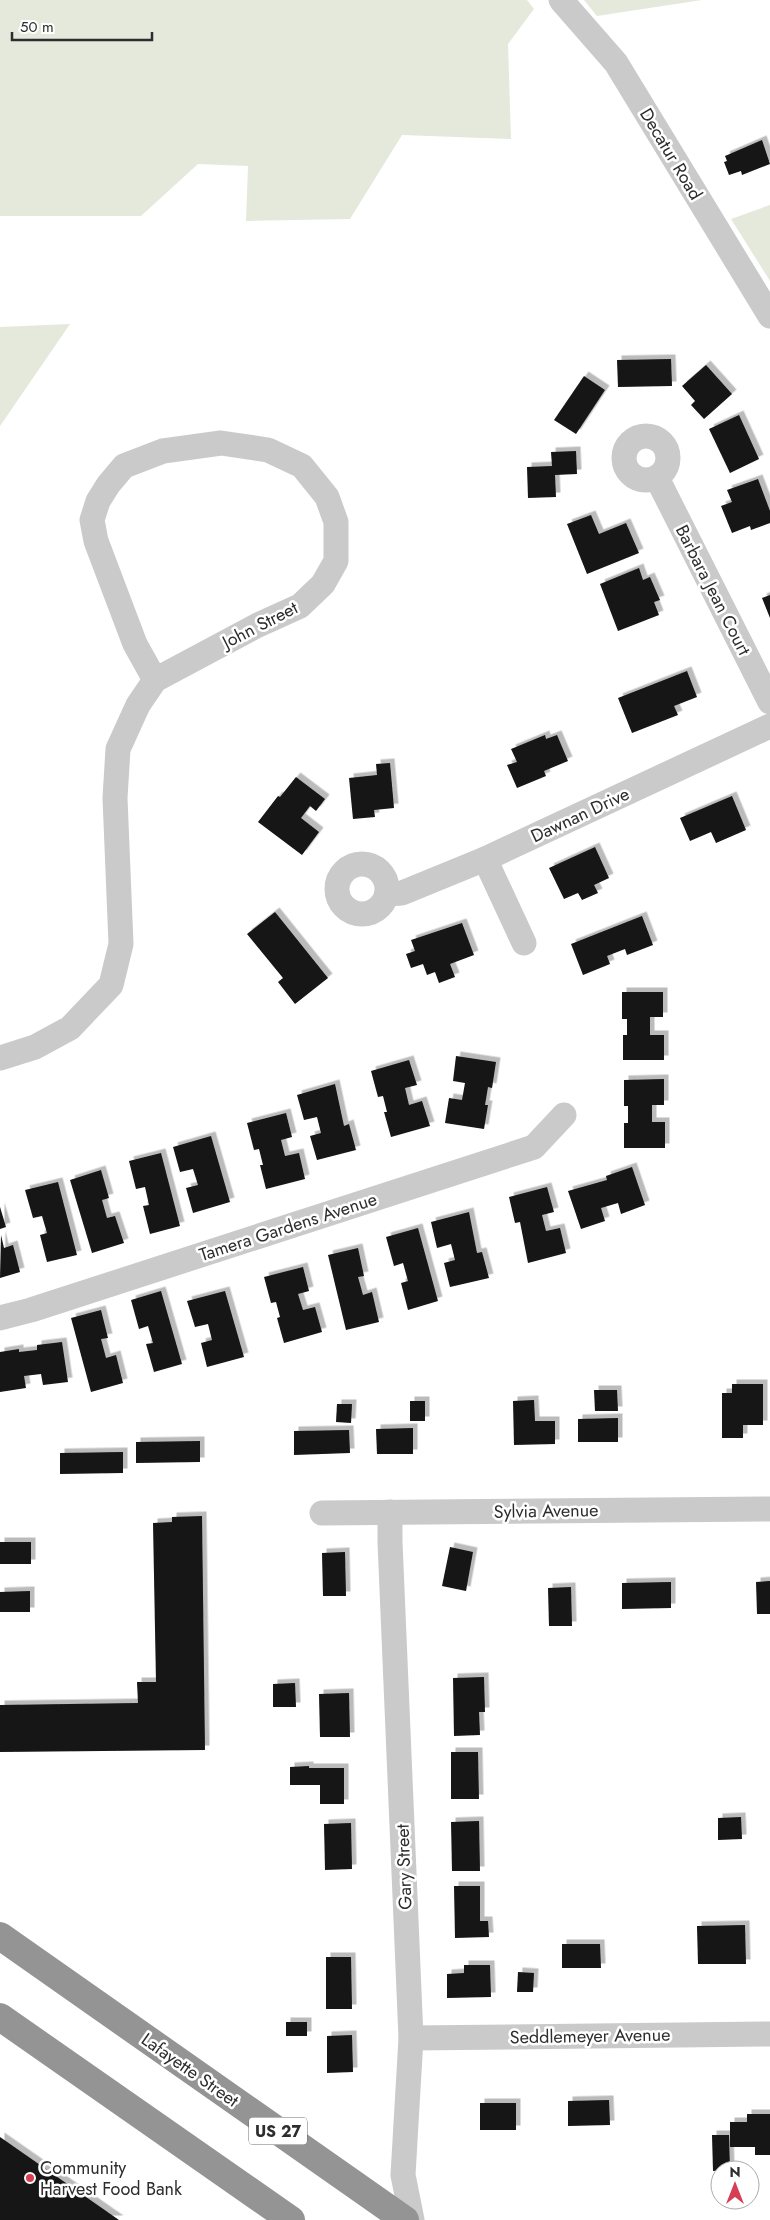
<svg xmlns="http://www.w3.org/2000/svg" width="770" height="2220" font-family="Jost,sans-serif">
  <style>
    .green { fill: #e4e9dc }
    .building { fill: #141414; filter: url(#shadow) }
    .lines { fill: none; stroke-linecap: round; stroke-linejoin: round }
    .minor { stroke: #cacaca; stroke-width: 25 }
    .highway { stroke: #949494; stroke-width: 28 }
    .poi-dot { fill: #d53e53; stroke: #fff; stroke-width: 2 }
    .labels { text-anchor: middle; stroke-width: 5; stroke-linejoin: round; paint-order: stroke }
    .shield { fill: #fff; stroke: #6c6c6c; stroke-width: 1 }
    .shield-label { font-size: 16px; font-weight: bold; fill: #2d2d2d }
    .street-label { font-size: 18px; fill: #2d2d2d; stroke: #fff }
    .poi-label { font-size: 18px; fill: #2d2d2d; stroke: #fff; text-anchor: start }
  </style>
  <defs>
    <filter id="shadow"><feDropShadow dx="4.5" dy="-4.5" stdDeviation="0" flood-color="#0004"/></filter>
  </defs>
  <rect width="100%" height="100%" fill="#fff"/>
  <g class="green">
    <polygon points="0,0 527,0 534,9 508,44 511,139 402,135 350,219 246,221 248,166 198,164 141,216 0,216"/>
    <polygon points="584,0 702,0 597,16"/>
    <polygon points="770,205 770,281 731,219"/>
    <polygon points="70,324 0,426 0,327"/>
  </g>
  <g class="building">
    <polygon points="762,140 770,164 742,175 741,171 729,175 724,162 727,161 725,156"/>
    <polygon points="671,359 672,386 618,387 617,360"/>
    <polygon points="706,365 732,394 704,419 691,405 695,401 682,386"/>
    <polygon points="584,376 605,390 576,434 554,420"/>
    <polygon points="739,415 759,459 730,473 709,429"/>
    <polygon points="576,451 577,474 555,475 556,497 528,498 527,467 552,466 551,452"/>
    <polygon points="758,479 770,511 770,523 751,530 750,526 732,533 721,506 732,502 727,490"/>
    <polygon points="591,515 599,534 626,523 639,553 587,574 567,524"/>
    <polygon points="639,568 643,580 650,577 660,600 654,602 659,615 618,631 600,584"/>
    <polygon points="770,595 770,618 762,598"/>
    <polygon points="687,671 697,697 674,706 678,715 632,733 618,698"/>
    <polygon points="545,735 546,739 557,735 568,761 544,771 546,776 517,788 507,765 517,762 511,749"/>
    <polygon points="390,763 394,808 374,810 375,817 353,819 349,778 377,775 376,764"/>
    <polygon points="296,777 325,799 316,811 310,806 301,818 319,832 302,855 258,822 278,796 280,797"/>
    <polygon points="732,796 746,830 716,843 711,832 690,841 680,818"/>
    <polygon points="595,847 609,878 594,885 598,893 582,900 578,893 564,899 549,868"/>
    <polygon points="275,912 328,978 295,1004 278,982 283,978 247,934"/>
    <polygon points="642,916 653,945 627,955 625,949 607,956 610,964 583,975 571,944"/>
    <polygon points="462,923 474,955 450,964 455,977 439,983 435,972 427,975 423,964 411,968 406,954 415,951 411,940"/>
    <polygon points="622,992 663,992 663,1017 650,1017 650,1035 664,1035 664,1060 623,1060 623,1035 627,1035 627,1019 622,1019"/>
    <polygon points="456,1056 496,1062 492,1088 488,1087 485,1105 488,1105 484,1129 445,1123 449,1098 462,1100 465,1083 453,1081"/>
    <polygon points="409,1060 417,1085 405,1088 409,1105 422,1101 430,1126 391,1137 384,1112 387,1112 383,1096 378,1097 371,1071"/>
    <polygon points="664,1079 664,1105 652,1105 652,1122 665,1122 665,1148 624,1148 624,1123 628,1123 628,1106 624,1106 624,1080"/>
    <polygon points="335,1084 344,1126 349,1124 356,1150 317,1160 310,1136 321,1133 317,1117 304,1120 297,1095"/>
    <polygon points="286,1113 292,1137 281,1140 285,1156 299,1153 305,1179 266,1189 260,1165 263,1165 259,1149 254,1150 247,1123"/>
    <polygon points="211,1136 230,1202 193,1213 186,1188 198,1185 193,1169 180,1172 173,1147"/>
    <polygon points="161,1153 180,1226 150,1234 143,1206 149,1205 145,1187 136,1189 129,1161"/>
    <polygon points="632,1167 645,1205 621,1214 618,1203 601,1208 605,1221 581,1229 568,1191 607,1180 606,1176"/>
    <polygon points="101,1170 109,1198 102,1200 107,1218 115,1216 124,1243 92,1253 70,1180"/>
    <polygon points="58,1182 77,1255 47,1262 40,1235 47,1233 42,1216 33,1218 25,1190"/>
    <polygon points="547,1187 554,1212 542,1215 546,1231 560,1228 566,1253 528,1263 520,1222 515,1223 509,1197"/>
    <polygon points="0,1207 6,1227 0,1229"/>
    <polygon points="469,1212 477,1253 482,1252 489,1278 450,1287 444,1263 455,1260 451,1244 437,1248 431,1222"/>
    <polygon points="418,1228 438,1301 408,1310 401,1283 408,1281 403,1263 394,1266 386,1237"/>
    <polygon points="1,1235 4,1248 13,1245 20,1272 0,1278"/>
    <polygon points="358,1248 364,1276 358,1277 363,1295 372,1292 379,1322 346,1330 328,1255"/>
    <polygon points="303,1267 309,1291 298,1294 303,1310 315,1307 322,1332 284,1343 277,1318 280,1317 276,1302 271,1303 264,1277"/>
    <polygon points="161,1291 182,1364 154,1372 146,1344 153,1343 148,1326 139,1329 131,1300"/>
    <polygon points="225,1291 244,1357 207,1367 201,1343 212,1340 208,1324 195,1327 187,1301"/>
    <polygon points="101,1310 108,1338 101,1339 106,1358 116,1355 123,1383 91,1392 71,1318"/>
    <polygon points="62,1342 68,1382 43,1385 41,1374 24,1376 26,1388 0,1392 0,1352 19,1349 19,1352 37,1350 37,1345"/>
    <polygon points="732,1384 763,1384 763,1425 743,1425 743,1438 722,1438 722,1393 732,1393"/>
    <polygon points="594,1390 617,1390 618,1411 595,1411"/>
    <polygon points="534,1400 535,1421 555,1421 555,1444 514,1445 513,1401"/>
    <rect x="410" y="1401" width="15" height="20"/>
    <polygon points="337,1404 352,1404 351,1423 336,1422"/>
    <polygon points="618,1418 618,1442 578,1442 578,1419"/>
    <polygon points="413,1428 413,1454 377,1454 376,1429"/>
    <polygon points="349,1430 350,1453 294,1455 294,1431"/>
    <polygon points="200,1441 200,1462 136,1463 136,1442"/>
    <polygon points="123,1452 123,1473 60,1474 60,1453"/>
    <polygon points="202,1516 205,1750 0,1752 0,1705 138,1703 137,1682 156,1682 153,1523 172,1522 172,1517"/>
    <rect x="0" y="1542" width="31" height="22"/>
    <polygon points="450,1547 473,1552 466,1591 442,1586"/>
    <polygon points="345,1552 346,1596 323,1596 322,1553"/>
    <polygon points="770,1581 770,1614 757,1614 756,1582"/>
    <polygon points="671,1582 671,1608 622,1609 622,1583"/>
    <polygon points="571,1587 572,1626 549,1626 548,1588"/>
    <polygon points="30,1591 30,1612 0,1612 0,1592"/>
    <polygon points="484,1677 485,1712 479,1712 480,1735 454,1736 453,1678"/>
    <polygon points="295,1683 296,1707 273,1707 273,1684"/>
    <polygon points="349,1693 350,1737 320,1737 319,1694"/>
    <polygon points="451,1752 478,1752 479,1799 451,1799"/>
    <polygon points="309,1766 309,1768 344,1768 344,1804 320,1804 320,1785 290,1785 290,1767"/>
    <polygon points="741,1817 742,1839 718,1840 718,1818"/>
    <polygon points="479,1821 480,1871 452,1871 451,1822"/>
    <polygon points="351,1823 352,1869 325,1870 324,1824"/>
    <polygon points="454,1886 480,1886 480,1921 488,1921 489,1937 455,1938"/>
    <polygon points="745,1925 746,1964 698,1964 697,1926"/>
    <polygon points="562,1944 600,1944 601,1968 562,1968"/>
    <polygon points="326,1957 351,1957 352,2009 326,2009"/>
    <polygon points="464,1965 490,1965 491,1997 447,1998 447,1974 464,1973"/>
    <polygon points="518,1972 534,1973 533,1992 517,1992"/>
    <rect x="286" y="2022" width="21" height="14"/>
    <polygon points="352,2035 353,2072 327,2073 327,2036"/>
    <polygon points="609,2100 610,2125 568,2126 568,2101"/>
    <rect x="480" y="2103" width="36" height="27"/>
    <polygon points="747,2114 770,2114 770,2155 755,2155 755,2147 730,2147 730,2122 747,2122"/>
    <polygon points="712,2135 729,2135 730,2170 713,2171"/>
    <polygon points="0,2137 119,2220 0,2220"/>
  </g>
  <g class="lines">
    <g class="minor">
      <polyline points="561,0 616,63 770,316"/>
      <circle cx="646" cy="458" r="22"/>
      <polyline points="657,478 770,702"/>
      <polyline points="485,859 524,943"/>
      <circle cx="362" cy="889" r="25"/>
      <polyline points="387,894 402,893 485,859 770,726"/>
      <polyline points="0,1058 35,1047 70,1028 111,985 121,944 115,798 118,749 138,705 155,680 258,625 300,606 323,584 336,561 336,522 327,497 302,466 268,450 221,443 163,451 124,466 108,485 98,501 92,520 96,541 135,644 155,680"/>
      <polyline points="0,1318 31,1310 534,1147 564,1115"/>
      <polyline points="390,1512 390,1542 411,2038 403,2175 412,2220"/>
      <polyline points="322,1513 770,1509"/>
      <polyline points="411,2038 770,2034"/>
    </g>
    <g class="highway">
      <polyline points="0,1936 405,2220"/>
      <polyline points="0,2017 291,2220"/>
    </g>
  </g>
  <circle class="poi-dot" cx="30" cy="2178" r="5"/>
  <g class="labels">
    <rect class="shield" x="249" y="2117.5" width="58" height="27" rx="4"/>
    <g class="shield-label">
      <text x="278" y="2137">US 27</text>
    </g>
    <g class="street-label">
      <text transform="translate(671 154) rotate(59)" y="6">Decatur Road</text>
      <text transform="translate(713 590) rotate(63)" y="6">Barbara Jean Court</text>
      <text transform="translate(260 625) rotate(-27)" y="6">John Street</text>
      <text transform="translate(580 815) rotate(-25)" y="6">Dawnan Drive</text>
      <text transform="translate(288 1227) rotate(-18)" y="6">Tamera Gardens Avenue</text>
      <text transform="translate(546 1511) rotate(-1)" y="6">Sylvia Avenue</text>
      <text transform="translate(404 1867) rotate(-92)" y="6">Gary Street</text>
      <text transform="translate(590 2036) rotate(-1)" y="6">Seddlemeyer Avenue</text>
      <text transform="translate(190 2070) rotate(35)" y="6">Lafayette Street</text>
    </g>
    <g class="poi-label">
      <text x="40" y="2174">Community<tspan x="40" dy="21">Harvest Food Bank</tspan></text>
    </g>
  </g>
  <g transform="translate(735 2185)"><circle r="24" fill="#ffffff" stroke="#ababab"/>
  <path d="M0-4L9 19L0 12L-9 19Z" fill="#d53e53"/>
  <text y="-8" font-size="14" font-weight="bold" text-anchor="middle" fill="#2d2d2d">N</text>
  </g>
  <path d="M12 32v8h140v-8" fill="none" stroke="#2d2d2d" stroke-width="2.5"/>
  <text x="20" y="32" font-size="15" fill="#2d2d2d" stroke="#ffffff" stroke-width="4" paint-order="stroke">50 m</text>
</svg>
